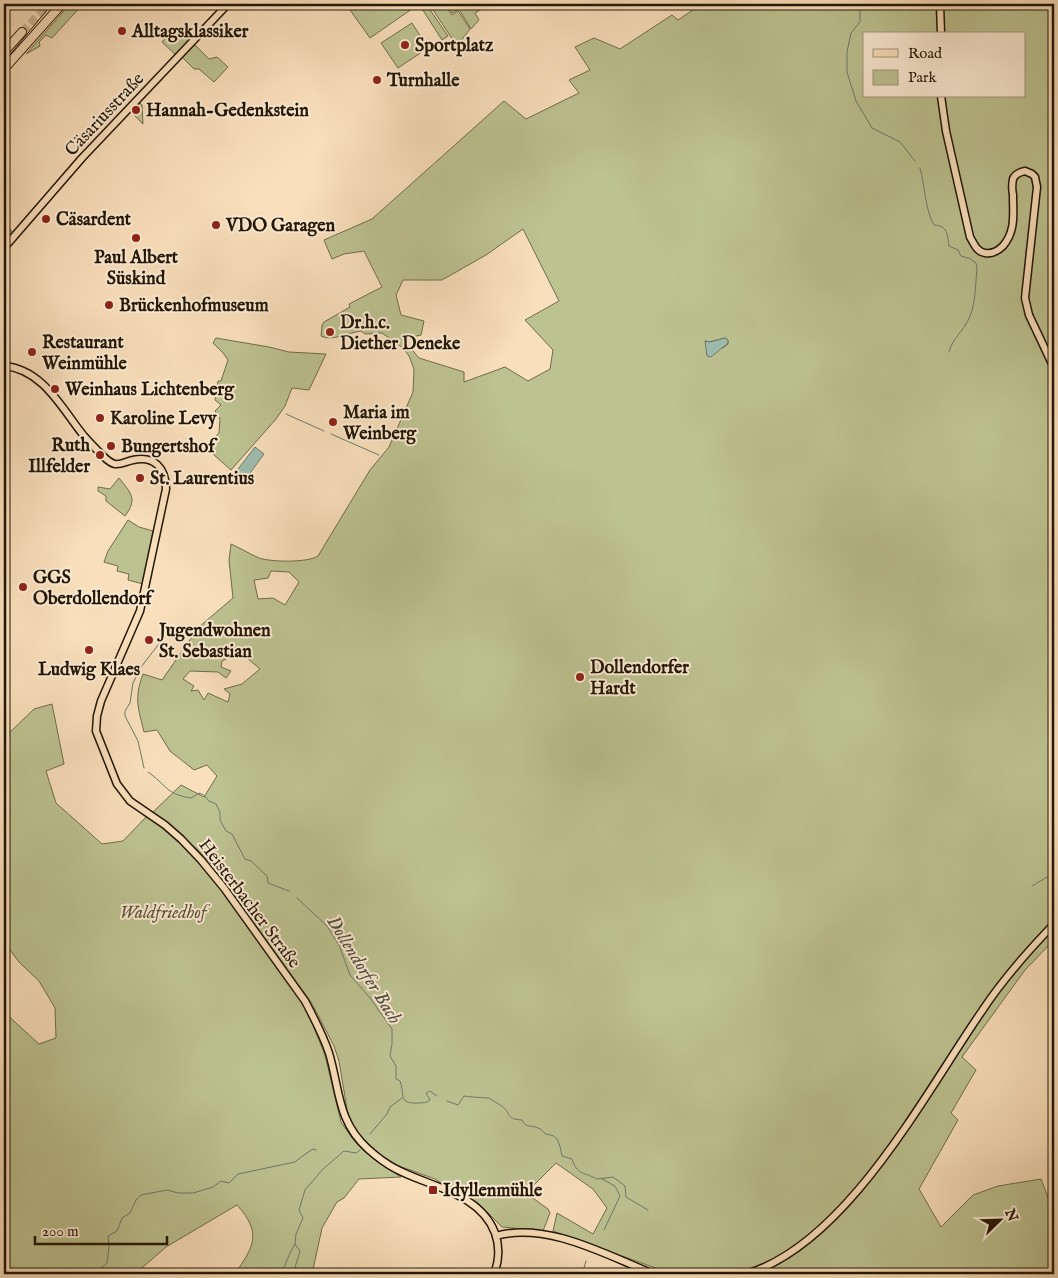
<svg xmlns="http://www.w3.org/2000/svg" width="1058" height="1278" font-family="'IM FELL English',serif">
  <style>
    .green { fill: #bdc291; stroke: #706c4a; fill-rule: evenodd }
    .water { fill: #9ebdae; stroke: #6c7a6a }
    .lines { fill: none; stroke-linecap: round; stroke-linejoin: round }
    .stream { stroke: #6c7a6a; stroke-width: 1 }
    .highway-tunnel { stroke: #ceb796; stroke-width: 8; stroke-dasharray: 8 4; stroke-linecap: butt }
    .major-casing { stroke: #221604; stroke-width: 9 }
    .highway-casing { stroke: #221604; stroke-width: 10 }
    .major { stroke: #f9dfbb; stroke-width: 6 }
    .highway { stroke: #f9dfbb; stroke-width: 8 }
    .tram { stroke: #221604; stroke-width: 1 }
    .poi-dot { fill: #8f2418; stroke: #fbead3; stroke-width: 2 }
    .labels { text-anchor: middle; stroke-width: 4; stroke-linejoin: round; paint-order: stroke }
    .poi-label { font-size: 18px; font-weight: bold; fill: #221604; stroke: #fbead3; text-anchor: start }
    .street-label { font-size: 18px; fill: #221604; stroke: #fbead3 }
    .park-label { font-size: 18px; font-style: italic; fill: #585235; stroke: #fbead3 }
    .water-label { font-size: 19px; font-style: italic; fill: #4d5040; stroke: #fbead3 }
  </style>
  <rect width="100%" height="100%" fill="#f9dfbb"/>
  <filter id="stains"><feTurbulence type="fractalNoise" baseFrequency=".004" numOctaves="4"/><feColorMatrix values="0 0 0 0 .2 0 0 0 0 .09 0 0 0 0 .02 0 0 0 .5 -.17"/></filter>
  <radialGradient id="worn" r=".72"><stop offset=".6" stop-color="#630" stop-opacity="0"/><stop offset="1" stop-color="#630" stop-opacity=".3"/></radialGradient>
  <g class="green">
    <polygon points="70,4 83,4 52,38 46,35 39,42 40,46 26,54"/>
    <polygon points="356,4 426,4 448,36 442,40 419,4 370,38 350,10"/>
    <polygon points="429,4 444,4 452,15 458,11 470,29 457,46"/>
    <polygon points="447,4 490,4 475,13 479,20 471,29 459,9 452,13"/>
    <path d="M702 4H1054V940L1025 970 962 1057 976 1070 951 1113 958 1120 919 1189 941 1227 973 1195 998 1186 1041 1179 1054 1213V1274H676L661 1270 553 1231 557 1213 593 1234 607 1208 593 1189 556 1163 526 1193 548 1209 550 1213 543 1231 502 1227 478 1203 451 1190 435 1179 399 1166 381 1155 362 1138 349 1121 339 1061 334 1046 319 1017 311 1002 239 902 232 883 218 865 211 864 197 849 152 813 181 785 204 797 217 776 207 765 194 770 170 751 157 730 144 732C138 707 134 699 143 674L162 680 199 627 233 598 229 560 231 544C240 548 250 554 259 558 271 562 307 563 318 556L370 470 389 447 413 392 414 369 409 356 403 348 382 333 365 334 361 331C350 332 332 342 321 336L322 325 324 322 350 307 349 304 382 287 364 251 344 254 332 259 324 240 372 219 504 101 526 119 579 93 569 80 590 70 575 47 594 38 620 49 672 15 678 20ZM864 34H1024V96H864ZM523 229 559 301 525 320 553 350 550 369 528 381 505 367 464 382V372L419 358 403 339 421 335 424 321 401 315 396 295 403 280H442L486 255ZM725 338 728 340V344L723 348 705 341 709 342ZM271 571 289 572 299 582 285 605 273 598 258 599 254 580 268 578ZM234 647 260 669 242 684 224 689 230 694 228 702 208 693 204 700 198 690 191 691 194 686 183 679 190 671 218 672 226 678 231 671 221 667 222 661 230 657 228 648Z"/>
    <polygon points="412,23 428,48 398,68 381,43"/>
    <polygon points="176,26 190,40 176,55 162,42"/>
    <polygon points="194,44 209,59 217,57 228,67 214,82 199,69 194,69 182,57"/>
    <polygon points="140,103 142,105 143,124 131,112"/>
    <polygon points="4,220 13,233 4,243"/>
    <polygon points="216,338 269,347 289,352 326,354 309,390 292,388 285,406 276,419 231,470 205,447 219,433 220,419 215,411 221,405 215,400 218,381 221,381 228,360 223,353 213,343"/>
    <path d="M119 478C131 493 138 499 125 516L106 501V496L98 491V487L110 489Z"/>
    <polygon points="128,520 139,527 153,531 143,584 128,580 129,574 117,571 118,566 104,562 108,551"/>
    <path d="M52 704 64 764 46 771 56 803 102 844 123 841 148 815 164 826 210 872 278 967 307 1010 325 1055 341 1122 352 1138 363 1150 375 1160 401 1177 359 1179 344 1198 337 1202 322 1228 312 1274H235C253 1247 263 1234 237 1205L166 1247 135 1274H4V1012L39 1044 56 1038 55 1008 39 981 19 962 4 942V738L34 709Z"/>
  </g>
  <g class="water">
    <polygon points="725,338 728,340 728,343 711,357 707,356 705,341 710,342"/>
    <polygon points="255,447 264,454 245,480 242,479 238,469"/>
  </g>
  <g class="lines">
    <g class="stream">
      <polyline points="860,4 860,22 851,33 847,52 847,72 856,101 872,128 900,142 915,161"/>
      <path d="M920 168C925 185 925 210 934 225 948 226 947 234 949 246L958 250 961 256 968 258"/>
      <path d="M949 352C952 340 960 334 966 324 976 309 975 287 977 269L976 263 969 258"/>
      <polyline points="286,414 324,431"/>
      <polyline points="331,434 379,455"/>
      <polyline points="144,768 138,741 125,716 125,711 130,703 133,683 141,667 169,631"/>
      <path d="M148 772C167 785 165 794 191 798L199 793 204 795 209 801 216 804 220 812V820L226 831 232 834 245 859 251 861 267 876 268 883 289 891"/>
      <polyline points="1032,886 1054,873"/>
      <path d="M297 898 327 926 339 945 350 975 370 998 392 1029V1044L390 1056 396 1066V1079L400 1081C405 1095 398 1104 418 1103 423 1103 426 1103 430 1100L426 1093 430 1091 437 1096"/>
      <path d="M447 1101 458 1105 464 1096C469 1097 486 1098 489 1098 490 1099 502 1106 503 1107 511 1114 506 1119 522 1120 526 1129 532 1124 540 1129 544 1131 542 1132 546 1134 550 1135 554 1135 557 1139 560 1144 561 1151 562 1156L572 1159C577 1175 584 1172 597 1179L613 1177 625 1186 626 1197 648 1210"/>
      <polyline points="370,1134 387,1114 390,1107 402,1098"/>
      <polyline points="602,1179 615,1186 620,1196 604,1230"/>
      <polyline points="94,1274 107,1263 109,1246 108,1236 117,1231 122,1218 130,1213 136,1200 141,1195 167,1190 178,1193 193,1193 213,1187 221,1181 229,1183 238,1174 295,1162 304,1155 313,1149 316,1150"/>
      <path d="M281 1274C286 1264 289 1253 295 1244"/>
      <polyline points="293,1274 300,1251 295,1244 296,1234 303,1218 299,1210 305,1190 323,1169 344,1151 356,1153 360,1150"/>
      <polyline points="579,1274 583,1271 586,1261"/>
    </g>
    <polyline class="highway-tunnel" points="22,32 49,4"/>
    <defs>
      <g id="major">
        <polyline points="940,4 941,34"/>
        <path d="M941 96 946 131 970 237C974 244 977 252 985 253 992 254 998 251 1003 246 1016 231 1013 214 1013 195 1012 190 1012 184 1013 179 1015 174 1020 172 1025 171L1032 174 1035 177 1037 187 1025 298 1029 315 1054 368"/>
        <polyline points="4,248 82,158 228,4"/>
        <path d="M4 366C43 369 62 409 84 436 90 443 96 449 103 456 106 459 110 463 115 464 121 465 127 461 133 460 155 455 166 469 166 489L140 611 101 701 97 716 96 731 117 784 130 801 165 825 181 839 201 860 224 888 305 1001C314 1018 323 1035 329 1053 340 1090 337 1121 368 1149 377 1157 386 1164 396 1169 430 1187 480 1193 495 1233 500 1247 499 1261 494 1274"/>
        <path d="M496 1236C547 1221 608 1256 654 1274"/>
        <path d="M746 1274C847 1244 925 1093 982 1011 1003 979 1028 951 1054 924"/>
      </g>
      <g id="highway">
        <polyline points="4,52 22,32"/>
        <polyline points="4,69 62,4"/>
      </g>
    </defs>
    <use href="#major" class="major-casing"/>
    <use href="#highway" class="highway-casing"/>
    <use href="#major" class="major"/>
    <use href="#highway" class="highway"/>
    <polyline class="tram" points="4,62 52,4"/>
  </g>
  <g class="poi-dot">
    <circle cx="122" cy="31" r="5"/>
    <circle cx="405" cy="45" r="5"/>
    <circle cx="377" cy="80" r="5"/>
    <circle cx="136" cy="110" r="5"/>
    <circle cx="46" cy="219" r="5"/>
    <circle cx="216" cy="225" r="5"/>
    <circle cx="136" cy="238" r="5"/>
    <circle cx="109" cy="305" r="5"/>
    <circle cx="330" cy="332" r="5"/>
    <circle cx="32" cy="352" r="5"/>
    <circle cx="55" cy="389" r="5"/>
    <circle cx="100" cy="418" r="5"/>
    <circle cx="333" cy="422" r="5"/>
    <circle cx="111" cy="446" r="5"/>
    <circle cx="100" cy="455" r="5"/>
    <circle cx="140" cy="478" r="5"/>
    <circle cx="23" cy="587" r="5"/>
    <circle cx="149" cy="640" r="5"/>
    <circle cx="89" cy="650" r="5"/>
    <circle cx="580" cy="677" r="5"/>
    <rect x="428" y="1185" width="10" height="10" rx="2.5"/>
  </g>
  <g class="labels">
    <g class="poi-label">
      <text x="132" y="37">Alltagsklassiker</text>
      <text x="415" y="51">Sportplatz</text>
      <text x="387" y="86">Turnhalle</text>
      <text x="146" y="116">Hannah-Gedenkstein</text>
      <text x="56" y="225">Cäsardent</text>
      <text x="226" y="231">VDO Garagen</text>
      <text x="136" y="263" text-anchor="middle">Paul Albert<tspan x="136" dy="21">Süskind</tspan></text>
      <text x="119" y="311">Brückenhofmuseum</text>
      <text x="340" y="328">Dr.h.c.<tspan x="340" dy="21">Diether Deneke</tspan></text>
      <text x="42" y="348">Restaurant<tspan x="42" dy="21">Weinmühle</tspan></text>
      <text x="65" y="395">Weinhaus Lichtenberg</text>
      <text x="343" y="418">Maria im<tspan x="343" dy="21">Weinberg</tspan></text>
      <text x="110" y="424">Karoline Levy</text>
      <text x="90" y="451" text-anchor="end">Ruth<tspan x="90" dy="21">Illfelder</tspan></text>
      <text x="121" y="452">Bungertshof</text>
      <text x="150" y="484">St. Laurentius</text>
      <text x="33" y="583">GGS<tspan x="33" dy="21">Oberdollendorf</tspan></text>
      <text x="159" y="636">Jugendwohnen<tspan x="159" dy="21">St. Sebastian</tspan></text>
      <text x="590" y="673">Dollendorfer<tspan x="590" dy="21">Hardt</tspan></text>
      <text x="89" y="675" text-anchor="middle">Ludwig Klaes</text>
      <text x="443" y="1196">Idyllenmühle</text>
    </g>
    <g class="street-label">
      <text transform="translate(104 114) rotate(-47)" y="6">Cäsariusstraße</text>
      <text transform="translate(250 903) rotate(53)" y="6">Heisterbacher Straße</text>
    </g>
    <g class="park-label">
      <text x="163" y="918">Waldfriedhof</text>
    </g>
    <g class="water-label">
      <text transform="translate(365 969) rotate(58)" y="7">Dollendorfer Bach</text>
    </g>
  </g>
  <rect width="1058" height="1278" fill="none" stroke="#f9dfbb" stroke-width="20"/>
  <rect x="5" y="5" width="1048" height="1268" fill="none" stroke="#221604" stroke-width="2.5"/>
  <rect x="10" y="10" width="1038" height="1258" fill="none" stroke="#221604"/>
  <rect x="863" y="32" width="162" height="65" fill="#fbead3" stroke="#a49580"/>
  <rect x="873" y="49" width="25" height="8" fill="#f9dfbb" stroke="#a49580"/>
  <text x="908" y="58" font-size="15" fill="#221604">Road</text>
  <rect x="873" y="70" width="25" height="15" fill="#bdc291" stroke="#a49580"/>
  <text x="908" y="82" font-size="15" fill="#221604">Park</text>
  <g transform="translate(1000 1220) rotate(67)" stroke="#fbead3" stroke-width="4" paint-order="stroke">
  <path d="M0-4L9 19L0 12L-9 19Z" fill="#221604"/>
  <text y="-8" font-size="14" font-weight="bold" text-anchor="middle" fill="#221604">N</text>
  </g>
  <path d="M35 1236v8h132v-8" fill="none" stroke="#221604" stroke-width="2.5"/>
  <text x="42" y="1236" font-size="15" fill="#221604" stroke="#fbead3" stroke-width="4" paint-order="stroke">200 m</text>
  <rect width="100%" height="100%" filter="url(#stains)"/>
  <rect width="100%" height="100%" fill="url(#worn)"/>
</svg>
